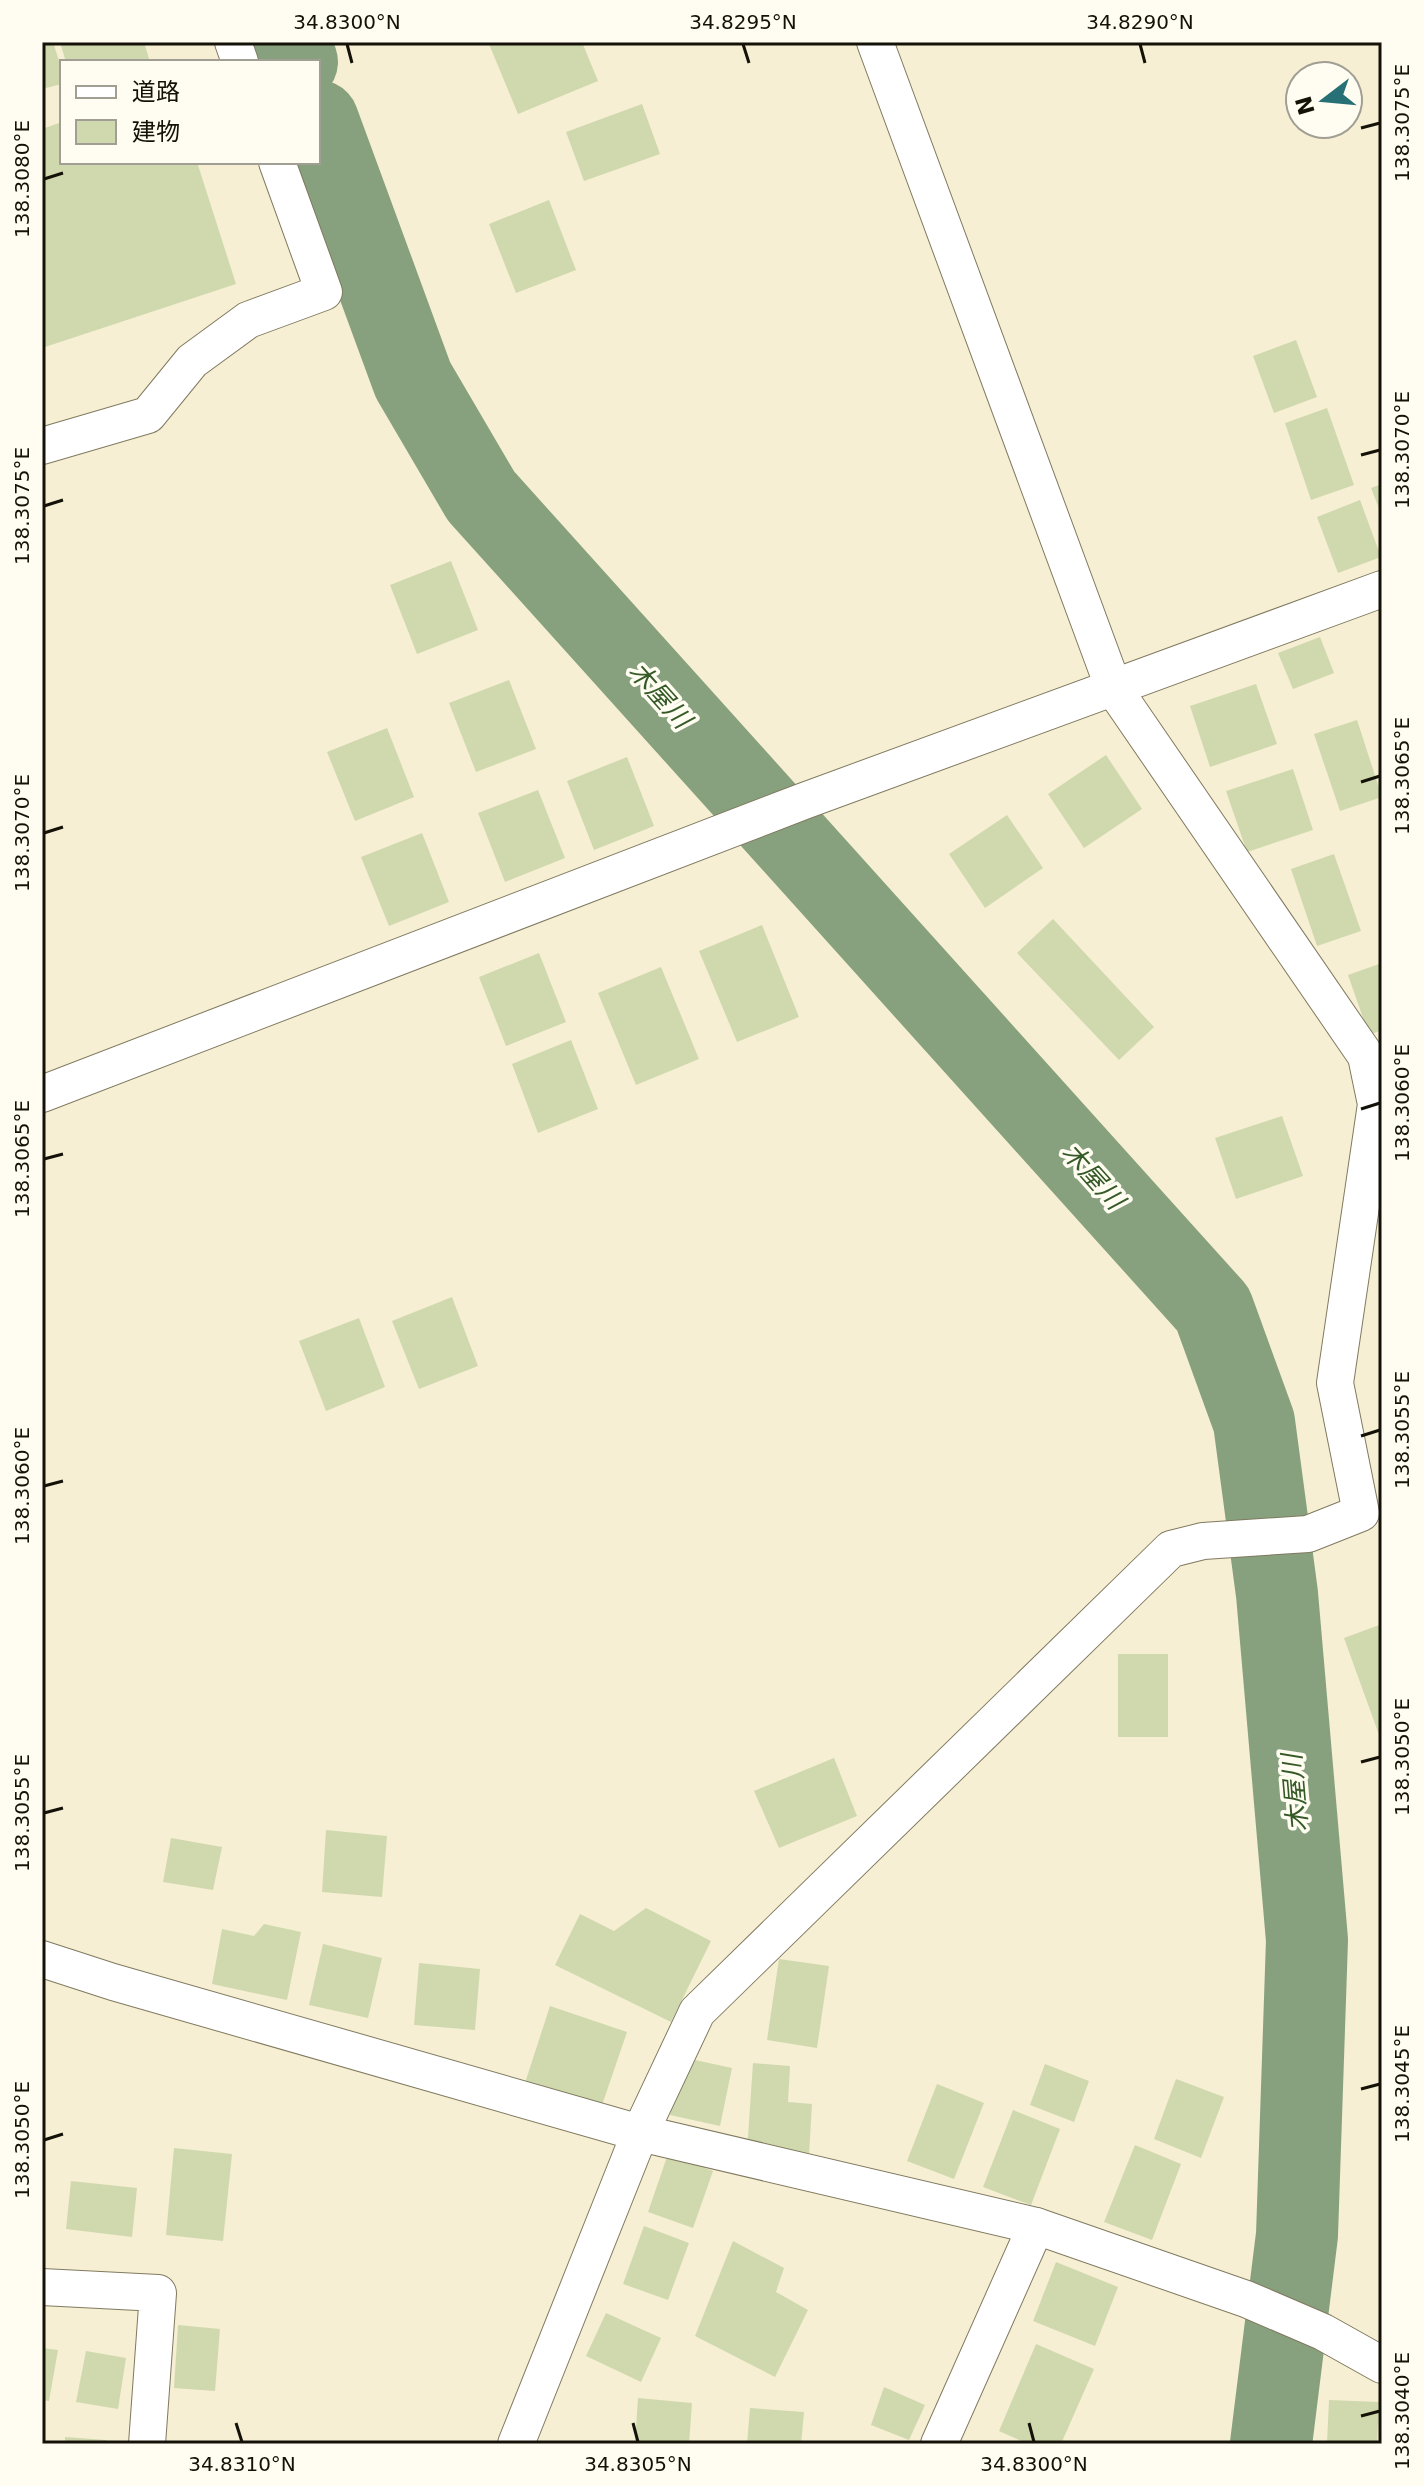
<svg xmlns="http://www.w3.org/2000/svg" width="1424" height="2486" font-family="'DejaVu Sans','Noto Sans JP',sans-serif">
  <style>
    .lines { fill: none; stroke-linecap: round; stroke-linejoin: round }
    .river { stroke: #87a17e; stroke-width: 82 }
    .building { fill: #d0d9ae }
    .street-casing { stroke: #807a60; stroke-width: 38 }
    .street { stroke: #fff; stroke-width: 36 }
    .ticks { fill: none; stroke: #141208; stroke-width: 3 }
    .labels { text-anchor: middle; stroke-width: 7; stroke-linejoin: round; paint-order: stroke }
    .water-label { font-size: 26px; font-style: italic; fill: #355a28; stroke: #fffcf1 }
    .neatline { fill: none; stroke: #141208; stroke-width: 3 }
    .ticks-label { font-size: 20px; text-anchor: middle; fill: #141208 }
  </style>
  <rect width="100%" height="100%" fill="#f6efd3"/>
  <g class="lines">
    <g class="river">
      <polyline points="290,42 297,62"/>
      <polyline points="318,121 413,380 481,496 1213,1309 1254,1422 1277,1594 1307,1940 1297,2235 1271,2444"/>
    </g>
  </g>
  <g class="building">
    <polygon points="42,42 53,42 62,70 62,84 42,89"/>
    <polygon points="60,42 144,42 150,62 66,62"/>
    <polygon points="494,42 582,42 598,81 518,114 489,44"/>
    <polygon points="642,104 660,154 584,181 566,132"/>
    <polygon points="62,122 62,162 197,162 236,284 42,348 42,129"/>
    <polygon points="549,200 576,270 516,293 489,224"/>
    <polygon points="1296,340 1317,397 1274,413 1253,356"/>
    <polygon points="1327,408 1354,485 1311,500 1285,423"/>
    <polygon points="1382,484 1382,516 1371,488"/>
    <polygon points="1360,500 1381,557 1338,573 1317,517"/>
    <polygon points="451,561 478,630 417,654 390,585"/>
    <polygon points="1320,637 1334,673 1293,689 1278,653"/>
    <polygon points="509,680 536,749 476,772 449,703"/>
    <polygon points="1256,684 1277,744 1210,767 1190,706"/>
    <polygon points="1357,720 1382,797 1340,811 1314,734"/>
    <polygon points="387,728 414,797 355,821 327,752"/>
    <polygon points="1106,755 1142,809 1084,848 1048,794"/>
    <polygon points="627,757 654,826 594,850 567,781"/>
    <polygon points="1293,769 1313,830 1247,852 1226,791"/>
    <polygon points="538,790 565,858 505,882 478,813"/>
    <polygon points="1007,815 1043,868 985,908 949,854"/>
    <polygon points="422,833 449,902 389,926 361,857"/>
    <polygon points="1334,854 1361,931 1317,946 1291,869"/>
    <polygon points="1053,919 1154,1027 1119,1060 1017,953"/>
    <polygon points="762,925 799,1017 737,1042 699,951"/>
    <polygon points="539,953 566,1022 506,1046 479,977"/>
    <polygon points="1382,963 1382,1030 1369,1035 1348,975"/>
    <polygon points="661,967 699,1059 636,1085 598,993"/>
    <polygon points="571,1040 598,1109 538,1133 512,1064"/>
    <polygon points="1282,1116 1303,1176 1236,1199 1215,1138"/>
    <polygon points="452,1297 478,1366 419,1389 392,1321"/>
    <polygon points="359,1318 385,1387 326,1411 299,1341"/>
    <polygon points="1382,1624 1382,1743 1344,1638"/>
    <rect x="1118" y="1654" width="50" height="83"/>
    <polygon points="834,1758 857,1816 779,1848 754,1791"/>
    <polygon points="326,1830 387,1836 382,1897 322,1892"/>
    <polygon points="171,1838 222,1847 213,1890 163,1882"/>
    <polygon points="646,1908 711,1941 671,2022 555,1965 580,1914 614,1931"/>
    <polygon points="264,1924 301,1932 287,2000 212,1984 222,1929 254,1936"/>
    <polygon points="323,1944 382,1958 368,2018 309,2005"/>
    <polygon points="779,1959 829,1966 817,2048 767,2040"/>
    <polygon points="419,1963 480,1969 475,2030 414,2025"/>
    <polygon points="550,2006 627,2032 601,2108 525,2083"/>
    <polygon points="681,2057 732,2068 720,2126 670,2115"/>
    <polygon points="753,2063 790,2066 788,2102 812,2104 809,2155 747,2151"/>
    <polygon points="1045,2064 1089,2081 1074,2122 1030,2105"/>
    <polygon points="1176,2079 1224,2097 1201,2158 1154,2139"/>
    <polygon points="937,2084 984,2103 954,2179 907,2161"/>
    <polygon points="1013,2110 1060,2129 1031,2205 983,2187"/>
    <polygon points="1135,2145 1181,2164 1152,2240 1104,2222"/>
    <polygon points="174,2148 232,2154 223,2241 166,2235"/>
    <polygon points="668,2154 713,2171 693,2228 648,2212"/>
    <polygon points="71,2181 137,2188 132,2237 66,2229"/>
    <polygon points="644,2226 689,2243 668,2300 623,2284"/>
    <polygon points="733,2241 784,2268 776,2292 808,2310 775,2377 695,2336"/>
    <polygon points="1056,2262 1118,2287 1095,2346 1033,2321"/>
    <polygon points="606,2313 661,2338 641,2382 586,2356"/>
    <polygon points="178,2325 220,2329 215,2391 174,2388"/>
    <polygon points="1036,2344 1094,2369 1061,2444 1028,2444 999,2431"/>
    <polygon points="42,2348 58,2350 49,2401 42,2400"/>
    <polygon points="86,2351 126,2358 118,2409 76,2402"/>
    <polygon points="884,2387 925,2405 909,2440 871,2425"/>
    <polygon points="638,2398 692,2403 689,2444 635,2444"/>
    <polygon points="1329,2400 1379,2402 1377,2444 1327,2444"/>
    <polygon points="750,2408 804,2412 801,2444 747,2444"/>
    <polygon points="65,2437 106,2440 106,2444 65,2444"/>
  </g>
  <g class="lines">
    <defs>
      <g id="street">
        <polyline points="233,42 240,62"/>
        <polyline points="42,446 148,415 192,361 248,320 324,292 277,162"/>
        <polyline points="42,1094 804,801 1382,589"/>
        <polyline points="42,1959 113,1982 640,2133 1036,2226 1246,2299 1323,2332 1382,2365"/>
        <polyline points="42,2287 158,2293 147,2444"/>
        <polyline points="516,2444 640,2133 697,2012 1171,1549 1203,1541 1308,1534 1361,1513 1335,1383 1376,1104 1366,1056 1114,689 875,42"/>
        <polyline points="939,2444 1036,2226"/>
      </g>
    </defs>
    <use href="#street" class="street-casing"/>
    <use href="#street" class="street"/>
  </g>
  <path class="ticks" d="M347 44 352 63M743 44 749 63M1140 44 1145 63M1361 128 1380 123M44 179 63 173M1361 455 1380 450M44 506 63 500M1361 782 1380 776M44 833 63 827M1361 1109 1380 1103M44 1159 63 1154M1361 1436 1380 1430M44 1486 63 1481M1361 1762 1380 1757M44 1813 63 1808M1361 2089 1380 2084M44 2140 63 2134M1361 2416 1380 2411M236 2423 242 2442M633 2423 638 2442M1029 2423 1034 2442"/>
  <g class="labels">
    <g class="water-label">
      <text transform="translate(660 695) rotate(48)" y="9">木屋川</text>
      <text transform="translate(1093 1176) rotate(48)" y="9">木屋川</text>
      <text transform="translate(1295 1793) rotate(-95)" y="9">木屋川</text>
    </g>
  </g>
  <rect width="1424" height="2486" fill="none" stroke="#fffcf1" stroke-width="88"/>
  <rect x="60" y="60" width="260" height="104" fill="#fffcf1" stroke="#a19e94" stroke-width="2"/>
  <rect x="76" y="86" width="40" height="12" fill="#ffffff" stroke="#a19e94" stroke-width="2"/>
  <text x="132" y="100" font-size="24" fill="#141208">道路</text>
  <rect x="76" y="120" width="40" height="24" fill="#d0d9ae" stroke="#a19e94" stroke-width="2"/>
  <text x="132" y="140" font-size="24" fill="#141208">建物</text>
  <g transform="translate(1324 100) rotate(254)"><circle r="38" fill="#fffcf1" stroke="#a19e94" stroke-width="2"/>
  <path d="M0-6L14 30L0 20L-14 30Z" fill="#267076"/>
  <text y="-12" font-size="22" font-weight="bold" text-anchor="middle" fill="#141208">N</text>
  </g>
  <rect x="44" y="44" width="1336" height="2398" class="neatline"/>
  <g class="ticks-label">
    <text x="347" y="29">34.8300°N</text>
    <text x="743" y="29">34.8295°N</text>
    <text x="1140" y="29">34.8290°N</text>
    <text transform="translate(1402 123) rotate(-90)" y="7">138.3075°E</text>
    <text transform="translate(22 179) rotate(-90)" y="7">138.3080°E</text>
    <text transform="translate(1402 450) rotate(-90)" y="7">138.3070°E</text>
    <text transform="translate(22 506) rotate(-90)" y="7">138.3075°E</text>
    <text transform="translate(1402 776) rotate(-90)" y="7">138.3065°E</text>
    <text transform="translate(22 833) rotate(-90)" y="7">138.3070°E</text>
    <text transform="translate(1402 1103) rotate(-90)" y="7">138.3060°E</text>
    <text transform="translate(22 1159) rotate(-90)" y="7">138.3065°E</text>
    <text transform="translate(1402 1430) rotate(-90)" y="7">138.3055°E</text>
    <text transform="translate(22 1486) rotate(-90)" y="7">138.3060°E</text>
    <text transform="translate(1402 1757) rotate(-90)" y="7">138.3050°E</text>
    <text transform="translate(22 1813) rotate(-90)" y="7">138.3055°E</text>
    <text transform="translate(1402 2084) rotate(-90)" y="7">138.3045°E</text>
    <text transform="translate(22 2140) rotate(-90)" y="7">138.3050°E</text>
    <text transform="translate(1402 2411) rotate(-90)" y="7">138.3040°E</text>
    <text x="242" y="2471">34.8310°N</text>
    <text x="638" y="2471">34.8305°N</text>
    <text x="1034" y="2471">34.8300°N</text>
  </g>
</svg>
